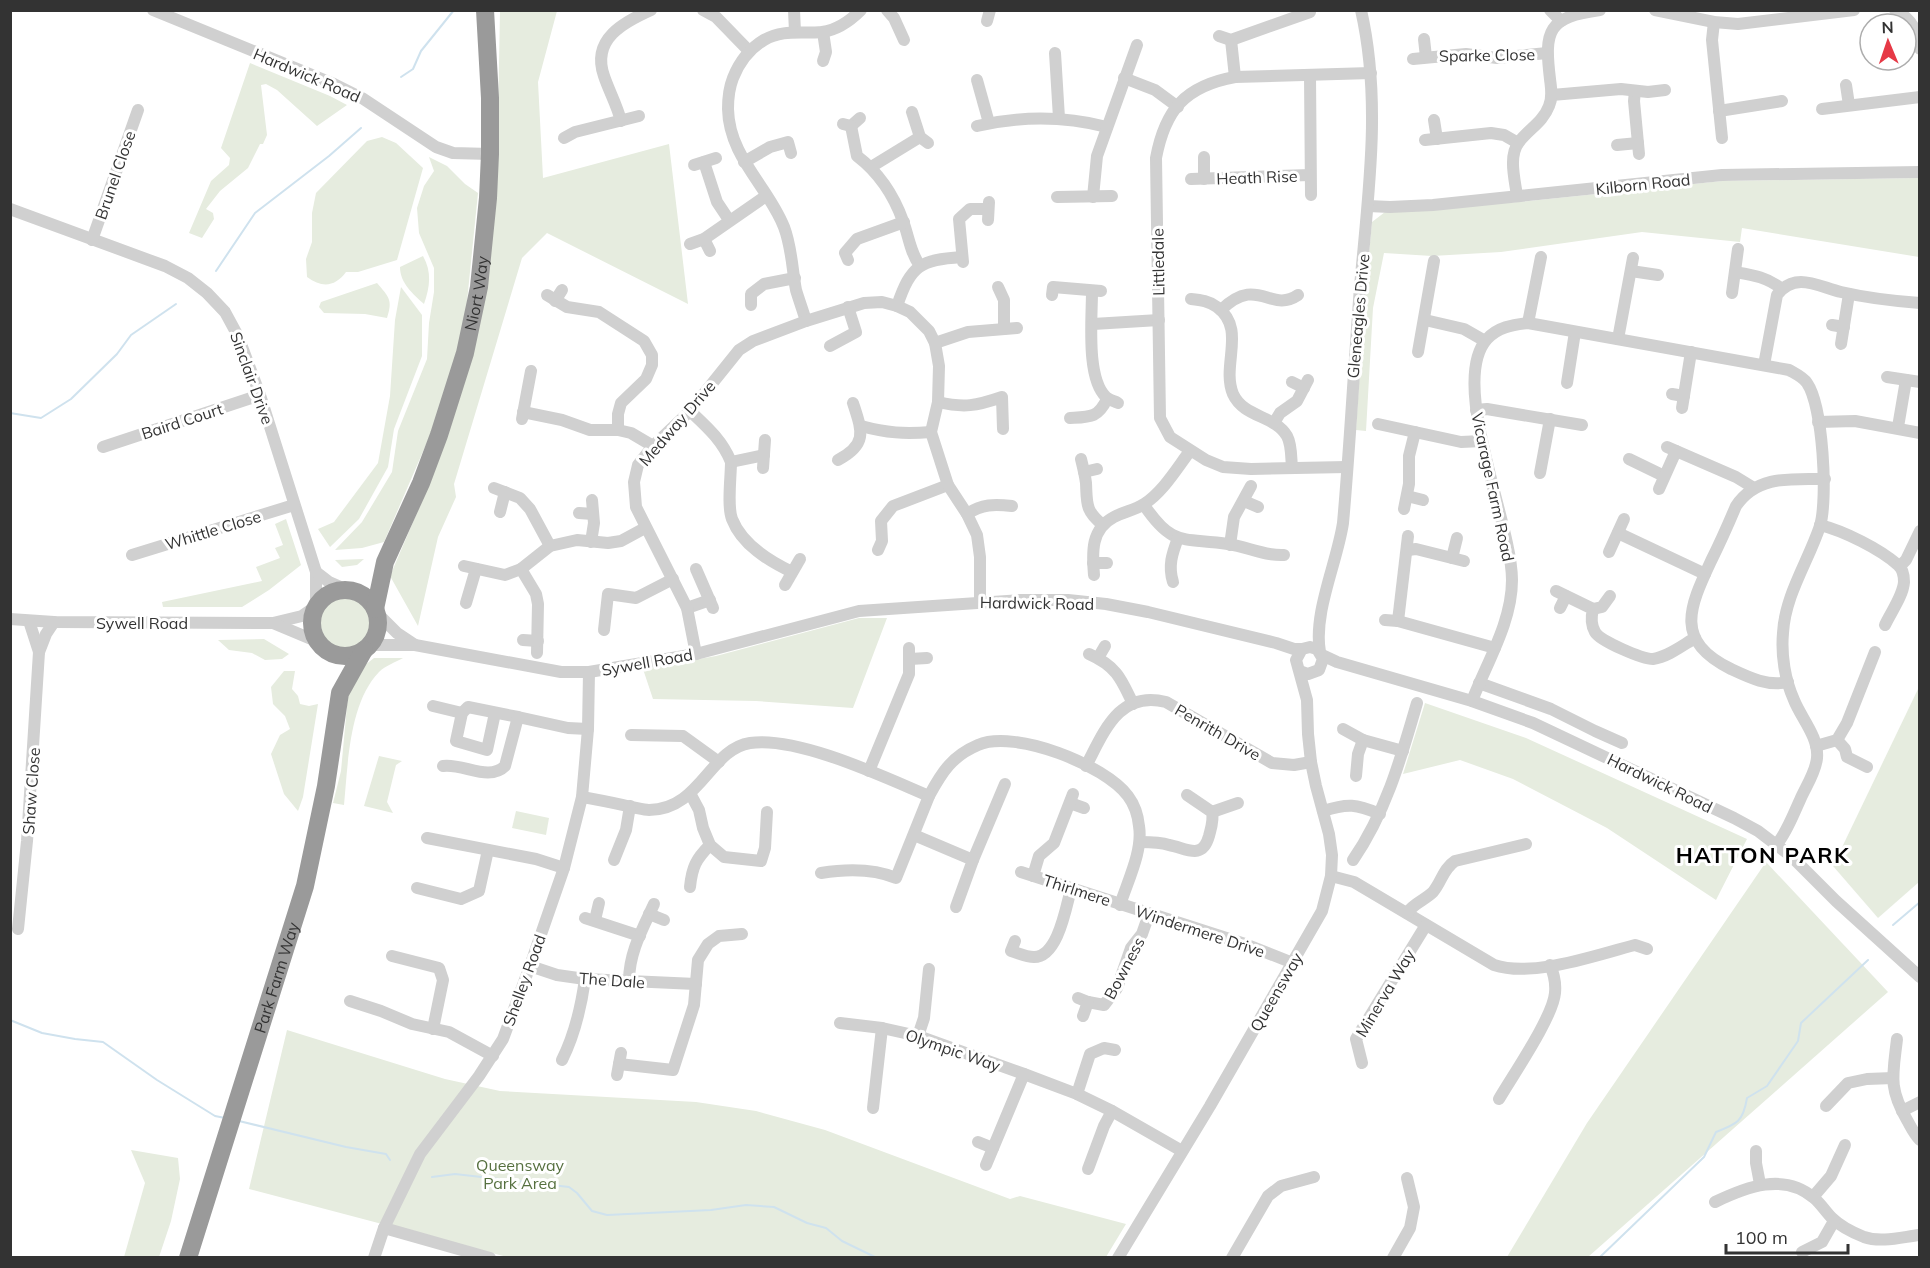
<svg xmlns="http://www.w3.org/2000/svg" width="1930" height="1268" font-family="Mulish,sans-serif">
  <style>
    .green { fill: #e6ecdf }
    .lines { fill: none; stroke-linecap: round; stroke-linejoin: round }
    .stream { stroke: #cfe2ee; stroke-width: 2 }
    .minor { stroke: #d0d0d0; stroke-width: 12 }
    .highway { stroke: #9a9a9a; stroke-width: 18 }
    .labels { text-anchor: middle; stroke-width: 6; stroke-linejoin: round; paint-order: stroke }
    .street-label { font-size: 16px; fill: #333; stroke: #fff }
    .park-label { font-size: 16px; fill: #56703f; stroke: #fff }
    .district-label { font-size: 22px; font-weight: bold; letter-spacing: 1.5px; fill: #000; stroke: #fff }
  </style>
  <rect width="100%" height="100%" fill="#fff"/>
  <g class="green">
    <polygon points="500,11 557,11 538,82 543,178 669,144 688,304 547,233 522,258 454,484 456,497 438,537 418,626 390,576 428,487 497,171"/>
    <polygon points="250,63 330,96 347,105 317,126 277,90 266,84 261,85 267,135 263,144 260,144 248,168 220,191 206,209 213,213 214,219 202,238 189,233 211,181 229,165 230,158 221,148"/>
    <path d="M382 137 396 143 423 168 397 260 358 272H346C335 287 322 288 307 277L306 259 312 242V213L316 193 367 141Z"/>
    <polygon points="429,157 447,166 465,184 478,193 465,321 440,412 384,542 362,548 335,550 362,522 392,472 398,431 427,359 429,323 434,292 434,268 419,233 417,208 424,186 434,171"/>
    <polygon points="1919,178 1919,257 1742,228 1740,242 1642,232 1501,252 1432,256 1384,253 1373,308 1366,431 1356,430 1364,306 1372,222 1385,212 1518,202 1722,181"/>
    <path d="M423 256C432 272 430 287 424 304 413 294 400 283 400 267Z"/>
    <path d="M377 283C389 297 393 300 387 318L365 314 324 313 319 307 321 302Z"/>
    <polygon points="401,287 422,315 422,356 394,429 388,467 359,519 330,547 318,529 334,522 378,463 390,396 395,320"/>
    <polygon points="286,519 301,565 269,590 242,607 163,607 162,602 262,581 256,567 280,558 275,548 283,545 275,524"/>
    <polygon points="364,559 357,565 342,567 335,560"/>
    <circle cx="344" cy="623" r="29"/>
    <polygon points="859,618 887,618 853,708 756,701 653,699 643,669 716,656"/>
    <polygon points="264,639 289,654 282,659 265,660 252,653 229,650 218,640"/>
    <path d="M374 658H403C396 662 385 666 379 672 349 703 348 764 344 805L333 803 341 771 348 695 365 665Z"/>
    <polygon points="284,671 295,671 292,689 298,696 300,704 309,706 318,704 303,797 298,811 284,794 271,754 280,735 290,729 285,716 273,704 271,687"/>
    <polygon points="1919,687 1919,882 1878,918 1833,866"/>
    <polygon points="1425,703 1526,738 1747,839 1716,900 1607,828 1513,779 1460,760 1403,774"/>
    <polygon points="379,756 402,761 396,765 387,802 393,813 364,806"/>
    <polygon points="516,811 549,818 546,835 512,828"/>
    <polygon points="1766,862 1888,992 1588,1257 1507,1257 1587,1123"/>
    <polygon points="287,1030 445,1079 500,1091 696,1102 756,1111 825,1130 1010,1199 1020,1196 1126,1224 1106,1257 511,1258 249,1189"/>
    <polygon points="131,1150 178,1158 180,1179 171,1221 159,1257 124,1257 145,1183"/>
  </g>
  <g class="lines">
    <g class="stream">
      <polyline points="401,77 413,69 421,51 454,10"/>
      <polyline points="216,271 255,213 329,156 361,128"/>
      <polyline points="10,413 41,418 71,399 117,354 131,335 176,304"/>
      <polyline points="1893,925 1920,902"/>
      <polyline points="10,1020 42,1033 75,1039 103,1042 157,1080 215,1116 225,1118"/>
      <polyline points="239,1121 346,1147 386,1154 390,1160"/>
      <polyline points="432,1177 455,1174 569,1187 577,1193 592,1211 607,1215 711,1210 746,1205 774,1207 807,1223 826,1228 842,1241 877,1258"/>
      <path d="M1599 1258 1704 1157 1716 1132C1737 1124 1743 1122 1747 1098L1767 1086 1798 1041 1801 1023 1868 960"/>
    </g>
    <g class="minor">
      <polyline points="153,10 334,84 362,98 436,147 453,153 490,154"/>
      <polyline points="703,10 716,17 749,51"/>
      <polyline points="794,10 795,32"/>
      <polyline points="887,10 894,18 904,40"/>
      <polyline points="1550,10 1561,21"/>
      <polyline points="1655,10 1714,22 1738,24 1854,10"/>
      <path d="M1895 10C1912 19 1917 30 1920 49"/>
      <polyline points="987,21 990,10"/>
      <polyline points="1714,22 1712,40 1722,138"/>
      <polyline points="823,32 826,52 823,61"/>
      <polyline points="1219,36 1231,40 1310,12"/>
      <polyline points="1424,39 1426,57"/>
      <polyline points="1231,40 1235,77"/>
      <polyline points="1055,53 1059,118"/>
      <polyline points="1413,59 1466,54 1497,58 1547,53"/>
      <polyline points="1310,75 1311,195"/>
      <polyline points="1124,78 1155,90 1178,107"/>
      <polyline points="977,80 989,123"/>
      <polyline points="1846,85 1849,105"/>
      <polyline points="1635,91 1634,101 1639,154"/>
      <polyline points="1552,95 1621,89 1648,92 1665,90"/>
      <polyline points="1822,109 1920,97"/>
      <polyline points="1719,111 1782,101"/>
      <polyline points="912,112 920,137 928,143"/>
      <polyline points="1434,120 1437,139"/>
      <path d="M621 121C617 105 609 91 604 76 591 39 624 22 651 10"/>
      <polyline points="843,124 851,126 860,118"/>
      <path d="M851 126 857 156C878 172 894 196 903 221 909 237 910 252 920 266"/>
      <path d="M977 126C1020 116 1064 116 1107 127"/>
      <polyline points="564,138 575,132 639,116"/>
      <polyline points="1425,140 1491,133 1504,135 1518,143"/>
      <polyline points="1617,145 1638,143"/>
      <polyline points="704,162 717,202 729,220"/>
      <polyline points="744,162 770,147 788,142 791,153"/>
      <polyline points="694,165 716,158"/>
      <polyline points="871,167 920,137"/>
      <polyline points="1191,179 1310,175"/>
      <polyline points="1204,179 1204,157"/>
      <path d="M1517 196C1515 180 1508 156 1519 142 1529 129 1543 122 1549 106 1553 97 1551 88 1550 79 1544 30 1548 17 1600 10"/>
      <polyline points="1057,197 1112,196"/>
      <polyline points="1093,197 1097,156 1137,45"/>
      <polyline points="1368,206 1390,207 1433,205 1722,175 1920,172"/>
      <polyline points="10,209 165,266 188,278 207,293 225,312 238,336 260,395 316,572 316,605"/>
      <polyline points="988,220 989,202"/>
      <polyline points="704,239 710,251"/>
      <polyline points="92,240 138,110"/>
      <polyline points="690,244 704,239 766,196"/>
      <polyline points="848,260 845,253 857,239 904,222"/>
      <polyline points="963,262 959,219 970,209 988,209"/>
      <polyline points="1631,271 1658,275"/>
      <path d="M1735 272C1753 275 1767 277 1782 289"/>
      <polyline points="998,287 1004,300 1004,329"/>
      <path d="M1092 291C1092 319 1086 378 1106 397 1109 400 1114 401 1118 403"/>
      <polyline points="1732,293 1738,249"/>
      <polyline points="547,295 567,307 599,312 644,341 652,355 652,365 646,379 621,403 618,414 618,430"/>
      <polyline points="1052,295 1053,287 1101,291"/>
      <path d="M1191 299C1201 300 1209 301 1217 307 1247 329 1221 365 1233 394 1244 418 1275 415 1287 436 1292 445 1291 459 1292 468"/>
      <polyline points="555,301 562,290"/>
      <polyline points="751,305 751,294 764,284 795,278"/>
      <path d="M897 306C911 265 920 260 962 257"/>
      <path d="M1221 310C1258 274 1270 314 1298 295"/>
      <polyline points="1425,320 1464,329 1485,341"/>
      <path d="M806 321C803 311 799 300 796 290 792 269 792 248 784 227 768 186 729 157 728 109 728 99 729 88 733 78 739 63 749 49 764 40 783 29 801 34 822 32 837 30 850 21 861 10"/>
      <polyline points="1528,323 1541,257"/>
      <polyline points="1093,324 1159,320"/>
      <polyline points="1832,325 1844,327"/>
      <polyline points="1618,339 1633,258"/>
      <polyline points="935,343 968,332 1017,328"/>
      <polyline points="1841,344 1849,294"/>
      <polyline points="830,346 856,332 848,307"/>
      <polyline points="1418,352 1434,261"/>
      <path d="M1764 365 1777 295C1783 287 1790 282 1801 282 1814 282 1828 289 1841 292 1867 298 1893 301 1920 303"/>
      <polyline points="1887,377 1920,382"/>
      <polyline points="1292,382 1304,388"/>
      <polyline points="1567,383 1575,332"/>
      <polyline points="1672,394 1684,396"/>
      <path d="M938 402C964 408 976 406 1002 397L1003 429"/>
      <polyline points="1682,408 1691,352"/>
      <polyline points="1476,410 1487,409 1582,425"/>
      <path d="M690 411C707 427 722 440 731 462 731 477 727 506 732 519 742 545 769 561 792 572"/>
      <polyline points="523,412 562,420 590,430 618,430 631,433 653,446"/>
      <path d="M1070 418C1090 417 1098 418 1107 399"/>
      <polyline points="522,419 531,371"/>
      <polyline points="1818,422 1855,421 1920,433"/>
      <polyline points="1274,423 1280,413 1297,401 1308,380"/>
      <polyline points="1378,424 1461,442 1482,441"/>
      <path d="M861 426C887 433 904 434 931 432"/>
      <polyline points="1898,427 1906,380"/>
      <polyline points="103,447 260,395"/>
      <polyline points="1667,447 1736,477 1754,488"/>
      <path d="M1081 459C1083 467 1085 475 1086 483 1087 503 1085 511 1103 525"/>
      <polyline points="1629,459 1664,476"/>
      <path d="M838 460C868 444 862 431 853 403"/>
      <polyline points="731,462 764,455"/>
      <path d="M1347 467 1251 469 1223 467 1206 460 1170 437 1160 418 1156 158C1165 110 1185 86 1235 77L1371 73"/>
      <polyline points="763,468 765,440"/>
      <polyline points="1084,472 1097,469"/>
      <polyline points="1540,473 1550,419"/>
      <polyline points="494,488 520,498 530,509 550,546"/>
      <polyline points="1659,489 1676,451"/>
      <polyline points="1407,496 1423,500"/>
      <polyline points="1244,501 1258,507"/>
      <path d="M1144 505C1173 548 1183 537 1228 544 1248 547 1264 556 1284 555"/>
      <polyline points="1404,509 1409,484 1409,456 1415,432"/>
      <polyline points="500,512 505,492"/>
      <polyline points="579,513 593,514"/>
      <path d="M967 514C982 504 994 504 1012 506"/>
      <path d="M1820 525C1844 531 1880 549 1898 565 1903 569 1904 576 1904 582 1903 596 1891 612 1885 625"/>
      <polyline points="1618,533 1705,574"/>
      <polyline points="591,542 594,523 592,500"/>
      <polyline points="1230,545 1234,517 1251,486"/>
      <polyline points="878,550 882,541 881,521 893,506 948,485"/>
      <polyline points="1408,550 1416,549 1464,561"/>
      <polyline points="1609,552 1624,519"/>
      <polyline points="132,555 294,505"/>
      <polyline points="1452,558 1457,538"/>
      <polyline points="1093,563 1107,563"/>
      <polyline points="464,566 505,575 521,569 550,546 577,540 608,543 621,541 645,528"/>
      <polyline points="1900,566 1906,560 1920,531"/>
      <polyline points="521,569 536,594 538,604 537,653"/>
      <polyline points="696,569 713,608"/>
      <polyline points="316,572 329,582 345,589"/>
      <path d="M1094 575C1092 552 1091 529 1114 517 1123 512 1135 510 1144 504 1163 492 1177 468 1190 451"/>
      <path d="M1173 582C1168 566 1172 554 1178 538"/>
      <polyline points="785,585 800,559"/>
      <path d="M1556 591 1593 609C1591 617 1591 625 1595 632 1600 641 1642 659 1653 659 1668 657 1683 645 1695 638"/>
      <polyline points="466,603 476,569"/>
      <polyline points="687,608 710,600"/>
      <polyline points="1560,608 1566,596"/>
      <polyline points="1593,609 1602,607 1610,596"/>
      <polyline points="377,613 397,633 415,645"/>
      <polyline points="10,619 54,622 273,623 302,616 315,607"/>
      <polyline points="1385,620 1398,621 1495,648"/>
      <polyline points="29,621 39,652"/>
      <polyline points="1398,621 1408,536"/>
      <polyline points="273,623 316,641"/>
      <polyline points="604,630 608,594 636,598 673,579"/>
      <polyline points="523,640 538,641"/>
      <polyline points="370,645 415,645 561,672 589,672 696,654 859,611 1021,600 1068,600 1106,604 1148,612 1276,643 1294,649 1302,649"/>
      <path d="M1320 652C1313 613 1337 563 1343 523 1350 445 1354 366 1360 287 1368 195 1382 102 1361 10"/>
      <polyline points="696,654 687,608 636,507 634,482 638,465 653,446 690,411 739,350 753,341 806,321 864,303 882,302 897,306 910,312 929,331 935,343 939,366 938,402 931,432 948,485 967,514 977,535 980,557 980,602"/>
      <path d="M1089 654C1116 666 1121 678 1133 704"/>
      <polyline points="1322,655 1337,662 1472,701 1533,723 1734,818 1758,831 1791,856 1836,901 1920,977"/>
      <polyline points="1098,658 1105,646"/>
      <polyline points="910,659 927,658"/>
      <path d="M1788 682C1768 687 1748 677 1731 669 1674 641 1689 608 1711 561 1720 543 1728 525 1736 506 1757 475 1791 479 1825 479"/>
      <polyline points="1479,683 1551,709 1595,731 1622,743"/>
      <path d="M1472 701C1487 662 1512 622 1512 580 1512 523 1448 382 1487 339 1498 327 1512 325 1528 323L1789 370C1796 374 1803 377 1807 383 1823 406 1828 499 1820 526 1808 562 1785 595 1783 633 1781 655 1785 680 1794 700 1801 718 1819 737 1817 758 1816 772 1805 788 1800 800 1793 815 1787 832 1777 844"/>
      <polyline points="433,706 462,713"/>
      <polyline points="495,713 487,750 456,741 462,713 468,707 518,717"/>
      <polyline points="1343,729 1363,740 1403,751"/>
      <polyline points="631,735 683,736 719,762"/>
      <polyline points="1837,740 1845,749 1847,757 1867,767"/>
      <polyline points="1816,746 1837,740 1847,723 1875,652"/>
      <path d="M443 766C463 763 489 782 505 766L518 717 568 728 588 729"/>
      <path d="M1086 766C1104 732 1119 690 1166 702L1272 763 1294 765 1311 762"/>
      <polyline points="869,771 909,674 909,648"/>
      <polyline points="1356,776 1358,754 1363,740"/>
      <polyline points="691,795 699,810 703,828 710,845 724,857 761,861 765,848 767,812"/>
      <path d="M582 797C598 800 615 803 631 807 637 808 644 810 649 810 700 810 710 749 750 743 798 736 884 777 929 796 942 772 952 756 978 745 1015 729 1105 765 1128 796 1134 804 1138 816 1139 826 1143 851 1128 880 1120 905"/>
      <polyline points="1070,803 1084,808"/>
      <path d="M1323 811C1348 803 1356 804 1380 814"/>
      <polyline points="1212,812 1238,803"/>
      <polyline points="914,835 973,860 956,907"/>
      <polyline points="427,838 536,859 564,868"/>
      <path d="M1140 842C1150 842 1160 842 1169 845 1186 848 1202 861 1209 836 1211 828 1214 820 1212 812L1187 795"/>
      <polyline points="614,860 626,830 630,806"/>
      <polyline points="973,860 1005,784"/>
      <path d="M1353 860C1386 812 1401 758 1417 703"/>
      <polyline points="1021,872 1245,944 1293,963"/>
      <path d="M821 873C846 869 872 868 896 878L929 796"/>
      <polyline points="1033,876 1039,856 1054,843 1073,794"/>
      <path d="M1331 876 1354 882 1494 965C1533 978 1595 955 1635 945L1647 949"/>
      <path d="M690 887C692 867 696 859 710 845"/>
      <polyline points="417,888 461,899 479,891 488,850"/>
      <path d="M1407 913C1414 903 1425 900 1433 892 1442 881 1443 869 1455 861L1526 844"/>
      <polyline points="649,914 664,920"/>
      <polyline points="585,918 640,936"/>
      <polyline points="595,920 599,903"/>
      <polyline points="18,929 27,841 39,652 46,634 54,622"/>
      <path d="M1015 941 1011 951C1018 953 1026 957 1034 957 1058 957 1066 907 1071 889"/>
      <polyline points="392,956 439,968 443,980 433,1029"/>
      <polyline points="530,966 557,975 585,979 696,984"/>
      <path d="M629 981C629 953 642 930 654 904"/>
      <polyline points="1078,998 1088,1002 1104,1005 1117,988 1131,948 1142,934 1149,914"/>
      <polyline points="350,1001 381,1011 412,1024 449,1032 493,1056"/>
      <polyline points="1083,1016 1088,1002"/>
      <polyline points="840,1023 882,1028 918,1036 1024,1074 1077,1094 1112,1111 1182,1151"/>
      <polyline points="918,1036 924,1018 929,969"/>
      <path d="M1897 1039C1893 1075 1888 1087 1907 1120 1911 1127 1914 1134 1920 1140"/>
      <path d="M562 1060C575 1034 581 1008 585 979"/>
      <polyline points="1362,1063 1356,1039 1426,925"/>
      <polyline points="619,1064 673,1070 694,1005 698,960 708,944 719,936 742,934"/>
      <polyline points="617,1075 621,1053"/>
      <polyline points="1077,1094 1090,1054 1104,1048 1115,1050"/>
      <path d="M1499 1099C1513 1075 1553 1017 1555 993 1556 983 1554 974 1550 965"/>
      <polyline points="1826,1106 1848,1083 1867,1079 1893,1078"/>
      <polyline points="873,1108 882,1028"/>
      <polyline points="1902,1111 1920,1102"/>
      <polyline points="978,1142 993,1148"/>
      <polyline points="1756,1151 1756,1163 1760,1184"/>
      <polyline points="986,1165 1024,1074"/>
      <polyline points="1088,1169 1104,1126 1112,1111"/>
      <polyline points="1813,1197 1831,1176 1845,1145"/>
      <path d="M1715 1202C1746 1187 1784 1172 1814 1198 1821 1204 1826 1212 1832 1218 1840 1226 1854 1233 1864 1237 1881 1243 1902 1237 1919 1235"/>
      <polyline points="384,1228 490,1258"/>
      <polyline points="1802,1252 1822,1242 1834,1221"/>
      <polyline points="374,1258 384,1228 420,1154 479,1076 503,1039 530,966 564,868 582,797 588,729 589,672"/>
      <polyline points="1118,1258 1210,1106 1322,911 1331,876 1332,855 1329,834 1316,786 1311,762 1308,734 1307,700 1296,660 1302,649 1310,647 1317,649 1323,659 1319,670 1308,674 1300,671"/>
      <polyline points="1232,1258 1268,1196 1281,1186 1314,1177"/>
      <polyline points="1393,1258 1410,1228 1414,1207 1407,1178"/>
    </g>
    <g class="highway">
      <circle cx="345" cy="623" r="33"/>
      <path id="s1" d="M375 609 385 562 421 483 439 435 465 353 479 287 488 198 490 154V98L485 10"/>
      <path id="s2" d="M188 1258 305 886 326 786 340 693 364 650"/>
    </g>
  </g>
  <g class="labels">
    <g class="street-label">
      <text transform="translate(1487 55) rotate(-1)" y="6">Sparke Close</text>
      <text transform="translate(307 75) rotate(23)" y="6">Hardwick Road</text>
      <text transform="translate(115 175) rotate(-71)" y="6">Brunel Close</text>
      <text transform="translate(1257 177) rotate(-2)" y="6">Heath Rise</text>
      <text transform="translate(1643 184) rotate(-6)" y="6">Kilborn Road</text>
      <text transform="translate(1158 262) rotate(-91)" y="6">Littledale</text>
      <text dy="6" stroke="none"><textPath href="#s1" startOffset="333">Niort Way</textPath></text>
      <text transform="translate(1358 316) rotate(-85)" y="6">Gleneagles Drive</text>
      <text transform="translate(252 378) rotate(70)" y="6">Sinclair Drive</text>
      <text transform="translate(182 421) rotate(-18)" y="6">Baird Court</text>
      <text transform="translate(677 423) rotate(-49)" y="6">Medway Drive</text>
      <text transform="translate(1493 487) rotate(78)" y="6">Vicarage Farm Road</text>
      <text transform="translate(213 530) rotate(-17)" y="6">Whittle Close</text>
      <text transform="translate(1037 603) rotate(1)" y="6">Hardwick Road</text>
      <text x="142" y="629">Sywell Road</text>
      <text transform="translate(647 662) rotate(-10)" y="6">Sywell Road</text>
      <text transform="translate(1218 732) rotate(30)" y="6">Penrith Drive</text>
      <text transform="translate(1660 783) rotate(26)" y="6">Hardwick Road</text>
      <text transform="translate(31 791) rotate(-86)" y="6">Shaw Close</text>
      <text transform="translate(1077 890) rotate(18)" y="6">Thirlmere</text>
      <text transform="translate(1200 931) rotate(18)" y="6">Windermere Drive</text>
      <text transform="translate(1124 968) rotate(-62)" y="6">Bowness</text>
      <text dy="6" stroke="none"><textPath href="#s2" startOffset="294">Park Farm Way</textPath></text>
      <text transform="translate(524 980) rotate(-70)" y="6">Shelley Road</text>
      <text transform="translate(612 980) rotate(4)" y="6">The Dale</text>
      <text transform="translate(1276 992) rotate(-60)" y="6">Queensway</text>
      <text transform="translate(1385 993) rotate(-59)" y="6">Minerva Way</text>
      <text transform="translate(953 1050) rotate(19)" y="6">Olympic Way</text>
    </g>
    <g class="park-label">
      <text x="520" y="1171">Queensway<tspan x="520" dy="18">Park Area</tspan></text>
    </g>
    <g class="district-label">
      <text x="1763" y="863">HATTON PARK</text>
    </g>
  </g>
  <rect width="1930" height="1268" fill="none" stroke="#333333" stroke-width="24"/>
  <g transform="translate(1888 42) rotate(358)"><circle r="28" fill="#ffffff" stroke="#adadad" stroke-width="1.5"/>
  <path d="M0-4.5L10 22L0 15L-10 22Z" fill="#e63946"/>
  <text y="-9" font-size="16" font-weight="bold" text-anchor="middle" fill="#333333">N</text>
  </g>
  <path d="M1726 1244v9h122v-9" fill="none" stroke="#333333" stroke-width="3"/>
  <text x="1735" y="1244" font-size="18" fill="#333333" stroke="#ffffff" stroke-width="4.5" paint-order="stroke">100 m</text>
</svg>
